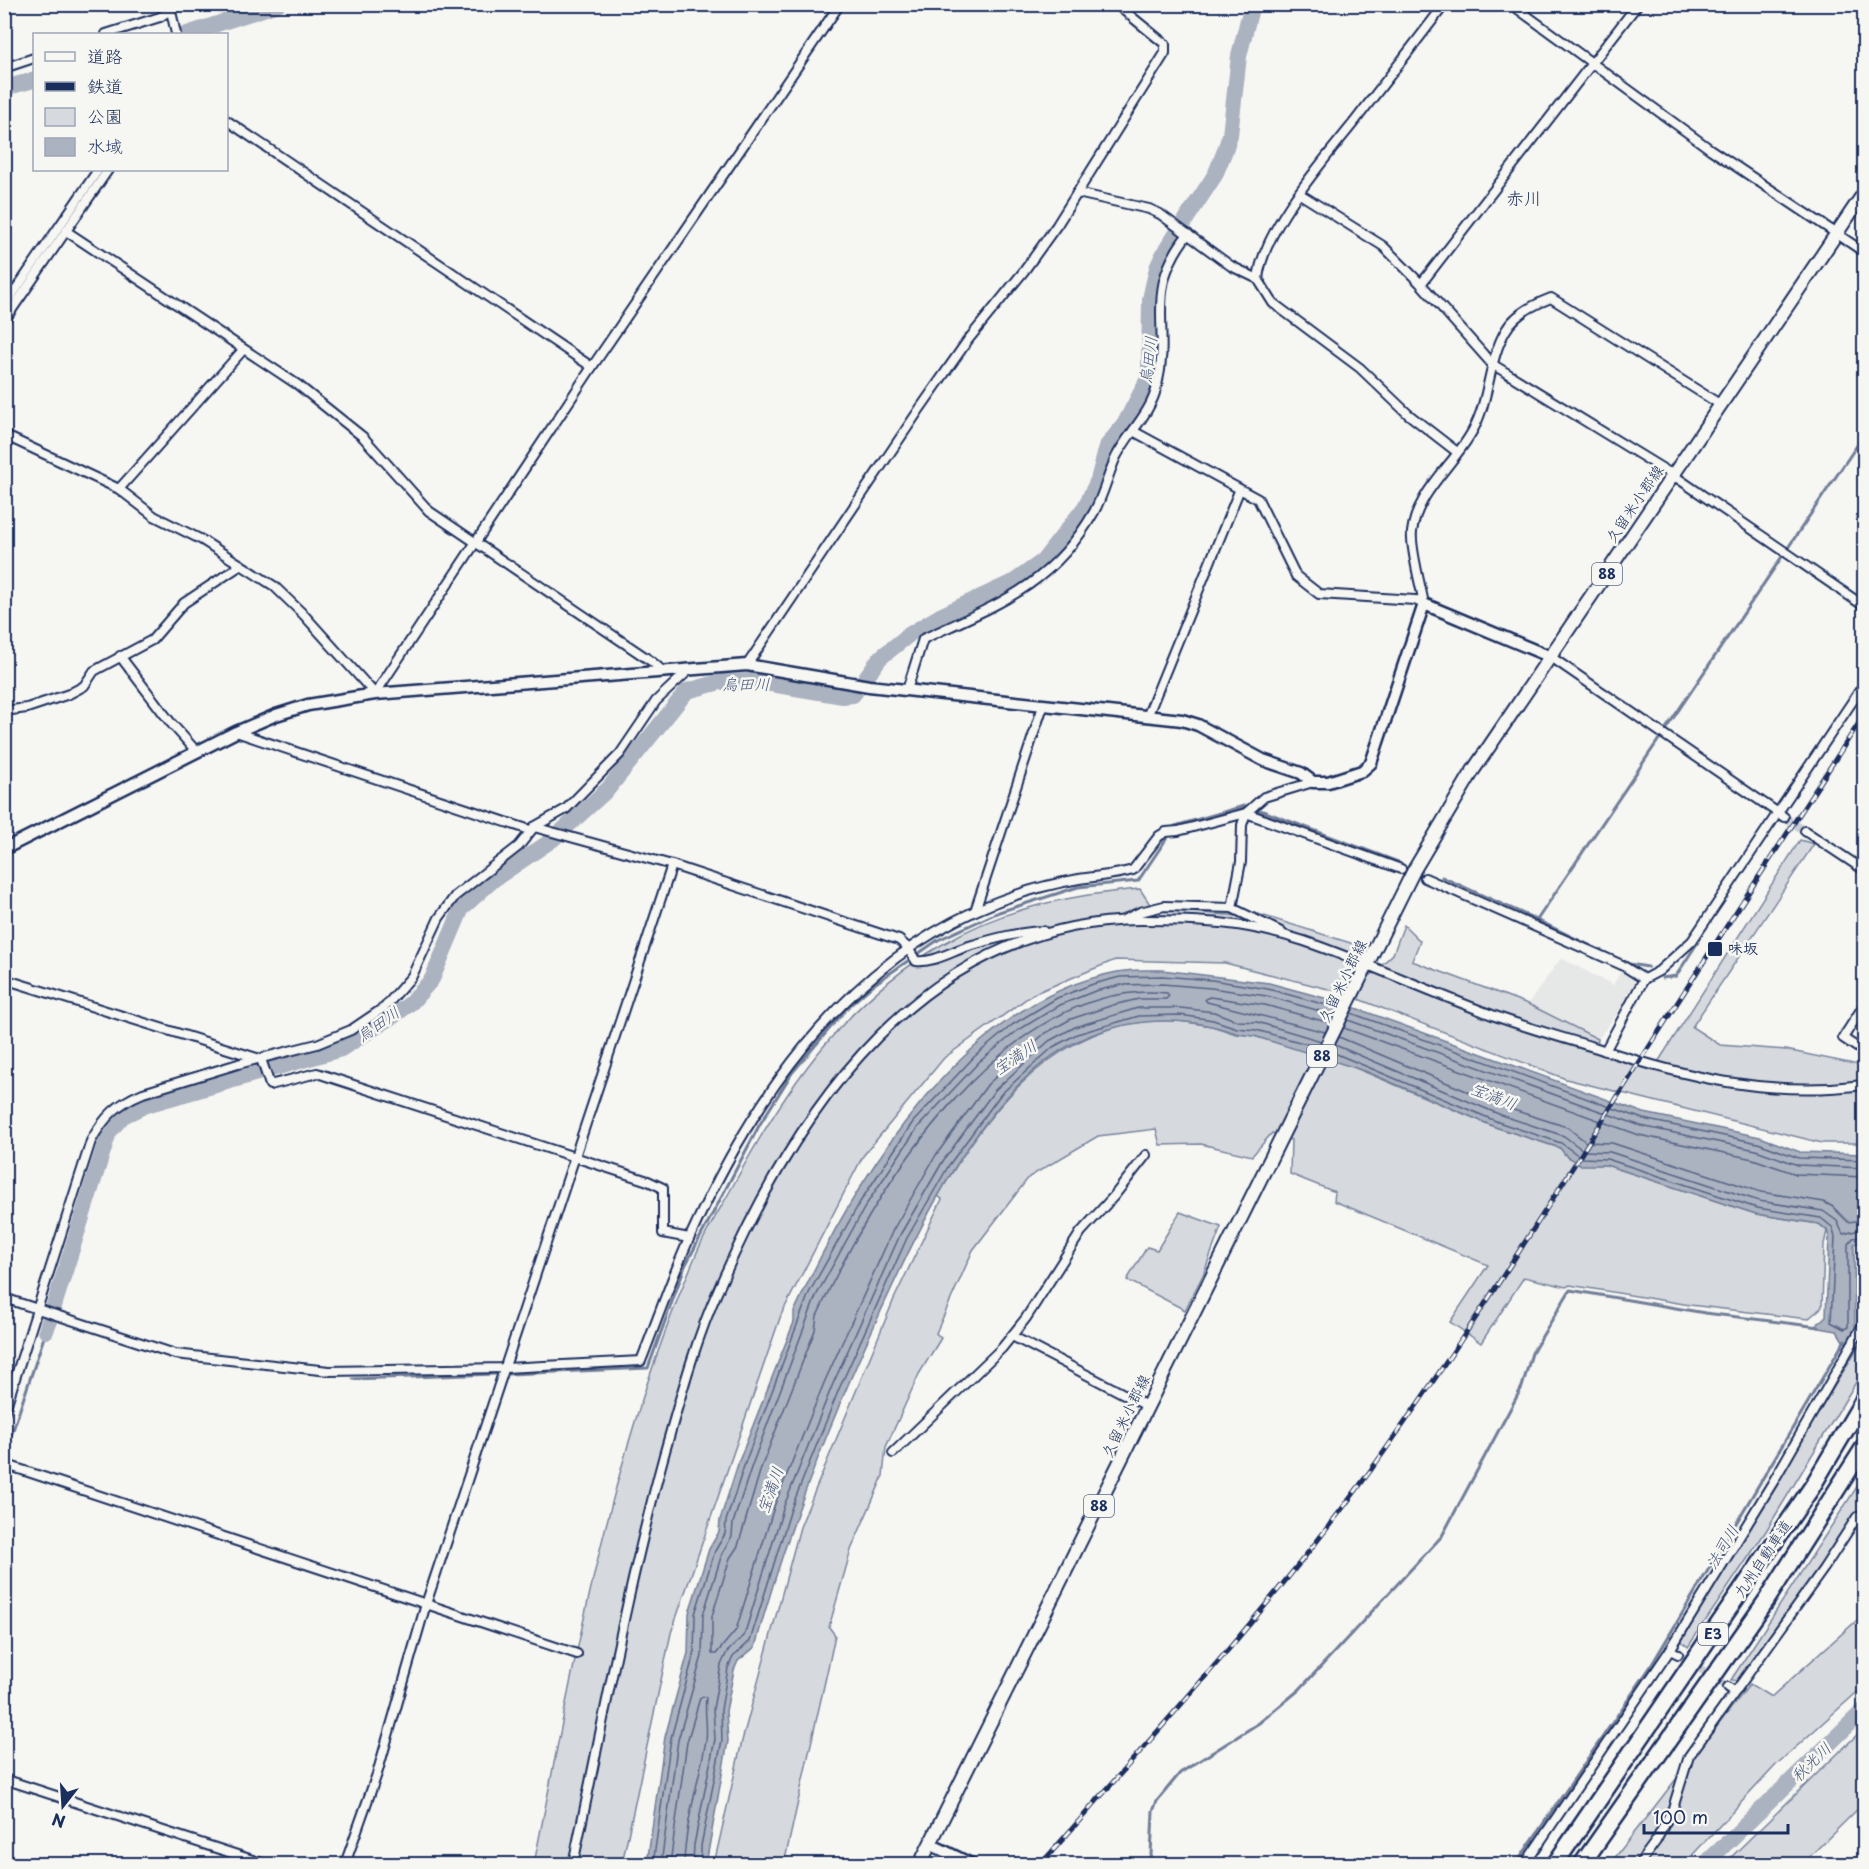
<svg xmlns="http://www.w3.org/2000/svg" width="1869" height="1869" font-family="'Playpen Sans','Klee One',sans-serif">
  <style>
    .built { fill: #e6e7e7 }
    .green { fill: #d6d9dd; stroke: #78849e; stroke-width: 1.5 }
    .water { fill: #abb2c0; stroke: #717e99; stroke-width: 1.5 }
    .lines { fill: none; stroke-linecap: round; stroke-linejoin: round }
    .shore { stroke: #556385; stroke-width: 1.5 }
    .stream { stroke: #717e99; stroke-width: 3 }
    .river { stroke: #abb2c0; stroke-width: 16 }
    .street-tunnel { stroke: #caced4; stroke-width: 8; stroke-dasharray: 8 4; stroke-linecap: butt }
    .street-casing { stroke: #1b2f5e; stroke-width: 12 }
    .secondary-casing { stroke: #1b2f5e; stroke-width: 15 }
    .primary-casing { stroke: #1b2f5e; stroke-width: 16 }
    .highway-casing { stroke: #1b2f5e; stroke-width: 20 }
    .street { stroke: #f6f6f2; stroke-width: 8 }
    .secondary { stroke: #f6f6f2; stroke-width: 10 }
    .primary { stroke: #f6f6f2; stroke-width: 12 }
    .highway { stroke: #f6f6f2; stroke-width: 15 }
    .rail-casing { stroke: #1b2f5e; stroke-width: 5 }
    .rail { stroke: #f6f6f2; stroke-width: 3; stroke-dasharray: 9; stroke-linecap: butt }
    .poi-dot { fill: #1b2f5e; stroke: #f6f6f2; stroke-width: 2 }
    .labels { text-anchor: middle; stroke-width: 5; stroke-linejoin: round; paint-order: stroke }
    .shield { fill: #f6f6f2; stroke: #5d6b8a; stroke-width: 1.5 }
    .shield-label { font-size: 14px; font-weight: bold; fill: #1b2f5e }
    .street-label { font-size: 15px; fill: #1b2f5e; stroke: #f6f6f2 }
    .poi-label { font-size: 15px; font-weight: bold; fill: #1b2f5e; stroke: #f6f6f2; text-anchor: start }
    .water-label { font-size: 16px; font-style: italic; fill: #46567b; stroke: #f6f6f2 }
    .quarter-label { font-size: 18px; fill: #1b2f5e; stroke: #f6f6f2 }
  </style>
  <rect width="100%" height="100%" fill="#f6f6f2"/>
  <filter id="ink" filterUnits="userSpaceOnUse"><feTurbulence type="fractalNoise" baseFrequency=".0167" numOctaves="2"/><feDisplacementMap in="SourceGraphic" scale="12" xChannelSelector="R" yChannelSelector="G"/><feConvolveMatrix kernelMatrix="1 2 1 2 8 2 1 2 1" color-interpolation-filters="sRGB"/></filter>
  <g filter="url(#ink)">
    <polygon class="built" points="1561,958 1613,985 1623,968 1635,976 1633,992 1598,1039 1528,1004"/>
    <g class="green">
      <path d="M1800 840 1814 844 1692 1027 1720 1045 1786 1050 1864 1066V1143H1822L1566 1079 1340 992 1225 963 1115 960 1033 994 944 1058 863 1156 781 1315 671 1633 622 1864H534C575 1659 611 1451 695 1257 706 1230 723 1205 736 1180 788 1084 847 1000 943 944 1003 908 1071 895 1140 889L1153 909 1240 916 1258 914 1357 945 1355 967 1371 975 1393 954 1404 925 1420 941 1412 961 1528 1004 1598 1039 1596 1053 1653 1070Z"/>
      <path d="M1180 1021 1212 1026 1236 1034 1254 1036 1339 1061 1495 1127 1560 1148 1567 1157 1581 1164 1606 1165 1756 1214 1819 1224 1827 1231 1824 1244 1822 1307 1808 1319 1690 1305 1570 1285 1566 1287 1524 1277 1481 1343 1450 1322 1488 1265 1334 1201 1335 1192 1290 1174 1291 1140 1272 1133 1252 1156 1201 1144 1160 1145 1156 1129 1098 1136 1029 1177 973 1250 936 1333 941 1338 919 1374 886 1447 883 1476 851 1550 829 1627 835 1635 830 1659 784 1864H714L742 1741 800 1527 894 1299 942 1199 938 1196C983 1118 1043 1037 1139 1022 1152 1020 1166 1021 1180 1021Z"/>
      <polygon points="1180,1212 1221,1227 1203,1275 1185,1310 1127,1280 1147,1247 1157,1250"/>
      <polygon points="1864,1248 1864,1307 1859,1306 1862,1249"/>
      <polygon points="1864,1337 1864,1369 1766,1531 1688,1647 1681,1641"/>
      <polygon points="1864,1476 1864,1503 1741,1681 1731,1680"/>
      <polygon points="1864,1614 1864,1686 1777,1764 1684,1864 1610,1864 1750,1684 1771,1697"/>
      <polygon points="1864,1728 1864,1803 1802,1864 1724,1864"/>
    </g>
    <path class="water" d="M1162 970 1269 983 1339 1002 1644 1113 1760 1137 1800 1152 1864 1154V1242L1854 1244 1855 1332 1850 1345 1843 1341 1837 1331 1814 1327 1826 1316 1829 1237 1827 1230 1819 1224 1756 1214 1606 1165H1581L1567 1157 1560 1148 1495 1127 1365 1071 1254 1036C1238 1035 1226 1029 1211 1026 1167 1016 1118 1021 1078 1041 983 1086 917 1232 875 1324 827 1429 785 1535 755 1647L738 1661 734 1670 726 1711 728 1741 706 1864H647L665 1737 688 1653 689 1613 709 1549 719 1532 720 1520 739 1461 794 1322V1312C854 1180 962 1002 1117 972 1131 969 1147 970 1162 970Z"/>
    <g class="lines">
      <g class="shore">
        <path d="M1167 993 1169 996 1166 999H1139L1113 1005 1071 1019 1044 1034 988 1084 936 1155 893 1230 824 1383 775 1504 736 1630 716 1654H712V1616L730 1558 738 1546 761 1468 815 1330 817 1316C872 1192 1007 976 1167 993Z"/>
        <polyline points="1351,1013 1643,1119 1758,1143 1799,1158 1864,1160"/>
        <polyline points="1348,1020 1641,1126 1756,1150 1798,1165 1864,1168"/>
        <polyline points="1344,1028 1639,1135 1753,1159 1796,1174 1864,1177"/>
        <polyline points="1325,1032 1207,1002 1205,999 1210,997 1265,1005 1330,1023"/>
        <polyline points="1339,1037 1504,1107 1567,1127 1586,1142 1612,1143 1761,1192 1824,1202 1833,1207 1848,1222 1864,1220"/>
        <polyline points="1335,1045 1501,1115 1564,1136 1584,1151 1610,1152 1759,1201 1823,1211 1837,1221 1843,1234 1864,1229"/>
        <polyline points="1332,1052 1498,1122 1561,1143 1582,1158 1607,1159 1757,1208 1821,1218 1832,1227 1835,1237 1831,1322 1844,1329 1848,1327 1848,1244 1853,1238 1864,1236"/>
        <polyline points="653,1864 671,1738 694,1654 695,1614 715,1551 725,1534 726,1521 745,1463 809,1293 860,1202 913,1122 974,1057 1012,1025 1057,998 1093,984 1120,977 1162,976 1212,980 1268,989 1337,1008"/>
        <polyline points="661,1864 678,1740 702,1656 703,1615 722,1554 732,1536 733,1523 752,1465 816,1296 866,1205 918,1127 979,1062 1017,1031 1060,1005 1095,991 1121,985 1162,984 1211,988 1267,996 1334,1015"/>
        <path d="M670 1864 687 1742 700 1698 703 1696 706 1698C704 1713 708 1726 706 1740 699 1782 685 1823 684 1864"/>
        <polyline points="693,1864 694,1845 715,1739 713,1709 721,1665 727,1652 744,1636 784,1506 832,1386 900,1235 943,1161 995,1090 1049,1041 1075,1027 1138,1008 1181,1008 1214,1012 1238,1021 1257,1022 1321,1041"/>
        <polyline points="701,1864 701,1846 722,1740 721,1710 728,1668 733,1657 750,1641 791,1509 839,1389 907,1238 949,1165 1001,1094 1053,1047 1077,1034 1139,1016 1180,1015 1213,1020 1237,1028 1256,1030 1318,1047"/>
      </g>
      <g class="stream">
        <polyline points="1442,877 1537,920 1864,435"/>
        <polyline points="1537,920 1629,964 1648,967"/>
        <polyline points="1662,978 1676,976 1698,942"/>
        <polyline points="510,1374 648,1368 685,1266 760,1124 792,1073 847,1008 873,985 938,940 999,912 1078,887 1138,881 1175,826 1244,806 1252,807 1398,862"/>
        <polyline points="353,1379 496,1374"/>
        <polyline points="4,1457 46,1331"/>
        <polyline points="1146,1864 1151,1855 1153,1811 1157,1801 1180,1773 1259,1723 1299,1690 1442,1536 1522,1387 1532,1353 1570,1290 1705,1313 1819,1327"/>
        <polyline points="1516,1864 1651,1666 1845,1340"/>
      </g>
      <g class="river">
        <polyline points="187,34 278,4"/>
        <polyline points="4,88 34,80"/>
        <polyline points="46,1331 109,1132 123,1116 146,1105 341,1049 395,1015 412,1002 432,979 462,908 493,880 552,840 608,789 687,691 720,682 752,681 843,696 853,695 880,658 910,634 940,616 1015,581 1043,561 1085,507 1098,480 1107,446 1125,423 1149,377 1150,299 1157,268 1164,253 1215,175 1224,153 1230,135 1239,56 1252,4"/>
        <polyline points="1705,1864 1864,1710"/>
      </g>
      <g class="street-tunnel">
        <polyline points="1784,817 1805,831"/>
        <polyline points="1678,1654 1728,1687"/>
      </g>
      <defs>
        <g id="street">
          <polyline points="1511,4 1710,149 1864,252"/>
          <polyline points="171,11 176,34"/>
          <polyline points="106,34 160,17 179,4"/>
          <polyline points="4,68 34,58"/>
          <polyline points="226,120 592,367"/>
          <polyline points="1077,193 1149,209 1160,214 1231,266 1258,279 1273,303 1360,368 1408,414 1457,452"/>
          <polyline points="1300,194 1383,246 1421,284 1492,364 1673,475 1864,606"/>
          <polyline points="66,231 298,385 363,437 429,511 651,661 664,672"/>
          <path d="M1258 279C1263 229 1324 160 1355 121 1385 82 1415 43 1445 4"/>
          <polyline points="1421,284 1638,4"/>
          <polyline points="4,307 98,170"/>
          <polyline points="4,321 108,170"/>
          <polyline points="1133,431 1258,499 1296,576 1319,594 1415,600 1424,604"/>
          <polyline points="4,435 119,489 154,516 202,540 274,586 304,615 375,694 592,367 840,4"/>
          <polyline points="119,489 243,350"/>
          <path d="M1424 604C1421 587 1410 547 1412 532 1417 491 1455 464 1473 430 1490 399 1488 360 1506 330 1515 314 1535 304 1551 298L1721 405"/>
          <polyline points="120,656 171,723 197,752"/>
          <polyline points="1551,657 1784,817"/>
          <polyline points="747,665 919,410 968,340 1024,271 1057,225 1165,53 1165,44 1116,4"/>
          <path d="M907 690 923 639C996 605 1052 586 1094 512 1104 494 1108 474 1116 457 1129 432 1151 413 1157 386 1172 324 1142 293 1188 234"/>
          <polyline points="4,711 27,708 69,694 84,686 94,671 152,640 184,603 241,565"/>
          <polyline points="1147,717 1239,491"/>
          <polyline points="236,732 530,830"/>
          <path d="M534 827 672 865 899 940 908 948 916 961C934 963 952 951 969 946 993 939 1018 932 1043 931"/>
          <polyline points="1805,831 1864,870"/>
          <polyline points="1425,878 1622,965 1644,979 1659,971 1692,941 1864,684"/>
          <polyline points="975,911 1043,706"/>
          <polyline points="1125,919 1140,912 1164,906 1232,908"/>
          <polyline points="1281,932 1232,908 1241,862 1242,825 1246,813 1264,797 1313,782"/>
          <polyline points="4,979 260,1059"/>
          <polyline points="1864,1005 1843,1038 1864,1052"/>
          <polyline points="1605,1051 1644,979"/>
          <polyline points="261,1059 270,1085 317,1073 648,1181 663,1188 663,1233 689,1238"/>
          <path d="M4 1298 175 1354 329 1371 505 1368 641 1361C657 1321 671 1279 689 1239 750 1104 837 974 975 911 1008 896 1044 885 1079 879 1097 876 1116 875 1133 870L1159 836 1166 832 1178 831 1246 813 1401 869"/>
          <polyline points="1012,1336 1147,1406"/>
          <path d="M4 1413 91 1141C104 1117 118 1103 143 1093L238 1064 317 1044 351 1030 385 1007 412 976 439 918 455 896 519 846 534 827 566 809 620 754 656 701 689 670"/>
          <polyline points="893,1453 1002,1348 1026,1318 1081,1232 1114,1196 1146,1155"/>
          <polyline points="4,1464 577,1654"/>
          <polyline points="1670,1650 1678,1654"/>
          <polyline points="1728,1687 1735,1692"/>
          <polyline points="4,1779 265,1864"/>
          <polyline points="345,1864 377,1774 426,1604 672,865"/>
          <path d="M573 1864C602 1728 627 1590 664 1455 680 1399 695 1341 719 1288 797 1108 923 922 1140 920 1200 920 1247 922 1304 941 1368 963 1430 992 1495 1016 1528 1028 1563 1038 1597 1048 1688 1078 1768 1097 1864 1085"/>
          <polyline points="1525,1864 1670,1650 1773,1482 1864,1323"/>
          <polyline points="1639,1864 1656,1841 1673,1808 1689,1756 1824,1568 1857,1517"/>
        </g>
        <g id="secondary">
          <polyline points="4,849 236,732 276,715 308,705 375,694 747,665 869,686 1182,720 1198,725 1263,760 1301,773 1313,782 1328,782 1362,771 1371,763 1424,604 1551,657"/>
          <polyline points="930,1844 971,1864"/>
        </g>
        <polyline id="primary" points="920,1864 1414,870 1474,769 1864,193"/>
        <g id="highway">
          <polyline points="1555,1864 1812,1487 1864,1399"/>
          <polyline points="1582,1864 1766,1601 1864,1447"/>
        </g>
      </defs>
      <use href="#street" class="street-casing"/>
      <use href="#secondary" class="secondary-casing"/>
      <use href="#primary" class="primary-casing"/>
      <use href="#highway" class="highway-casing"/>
      <use href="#street" class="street"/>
      <use href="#secondary" class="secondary"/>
      <use href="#primary" class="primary"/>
      <use href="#highway" class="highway"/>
      <defs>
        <path id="rail" d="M1041 1864C1149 1741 1259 1620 1357 1489 1460 1349 1551 1201 1644 1055 1716 941 1791 828 1864 715"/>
      </defs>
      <use href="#rail" class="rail-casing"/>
      <use href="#rail" class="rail"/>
    </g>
  </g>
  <rect class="poi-dot" x="1707" y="941" width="16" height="16" rx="3"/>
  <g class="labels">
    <g class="shield">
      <rect x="1592" y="563" width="30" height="22" rx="4.5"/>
      <rect x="1307" y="1045" width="30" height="22" rx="4.5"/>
      <rect x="1084" y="1495" width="30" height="22" rx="4.5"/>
      <rect x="1698" y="1623" width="30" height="22" rx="4.5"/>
    </g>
    <g class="shield-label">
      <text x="1607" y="579">88</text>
      <text x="1322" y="1061">88</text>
      <text x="1099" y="1511">88</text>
      <text x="1713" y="1639">E3</text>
    </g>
    <g class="street-label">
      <text transform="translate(1635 504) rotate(-56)" y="5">久留米小郡線</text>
      <text transform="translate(1343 981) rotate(-64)" y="5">久留米小郡線</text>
      <text transform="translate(1126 1416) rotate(-64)" y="5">久留米小郡線</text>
      <text transform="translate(1763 1559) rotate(-56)" y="5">九州自動車道</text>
    </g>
    <g class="poi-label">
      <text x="1728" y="954">味坂</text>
    </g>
    <g class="water-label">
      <text transform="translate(1148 360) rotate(-83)" y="6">烏田川</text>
      <text x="746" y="690">烏田川</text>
      <text transform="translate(378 1024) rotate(-35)" y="6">烏田川</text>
      <text transform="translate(1015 1057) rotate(-34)" y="6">宝満川</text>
      <text transform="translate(1494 1096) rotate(21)" y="6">宝満川</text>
      <text transform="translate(770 1490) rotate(-70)" y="6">宝満川</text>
      <text transform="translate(1722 1547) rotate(-59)" y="6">法司川</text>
      <text transform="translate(1811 1762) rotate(-44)" y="6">秋光川</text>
    </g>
    <g class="quarter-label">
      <text x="1524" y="205">赤川</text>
    </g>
  </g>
  <rect width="1869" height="1869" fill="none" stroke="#f6f6f2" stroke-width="24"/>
  <rect x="12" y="12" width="1845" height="1845" fill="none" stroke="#1b2f5e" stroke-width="2" filter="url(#ink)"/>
  <rect x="33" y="33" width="195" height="138" fill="#f6f6f2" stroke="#9ea6b7" stroke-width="1.5"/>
  <rect x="45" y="52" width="30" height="9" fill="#f6f6f2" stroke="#9ea6b7" stroke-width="1.5"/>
  <text x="87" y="63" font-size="18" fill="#1b2f5e">道路</text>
  <rect x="45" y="82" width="30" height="9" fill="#1b2f5e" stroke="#9ea6b7" stroke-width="1.5"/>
  <text x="87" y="93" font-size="18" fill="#1b2f5e">鉄道</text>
  <rect x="45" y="108" width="30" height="18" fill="#d6d9dd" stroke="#9ea6b7" stroke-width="1.5"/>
  <text x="87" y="123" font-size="18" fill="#1b2f5e">公園</text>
  <rect x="45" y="138" width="30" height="18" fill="#abb2c0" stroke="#9ea6b7" stroke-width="1.5"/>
  <text x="87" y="153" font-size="18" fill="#1b2f5e">水域</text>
  <g transform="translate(63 1806) rotate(197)" stroke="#f6f6f2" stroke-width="4.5" paint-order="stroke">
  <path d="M0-4.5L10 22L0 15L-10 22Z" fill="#1b2f5e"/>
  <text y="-9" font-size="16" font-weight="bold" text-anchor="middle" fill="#1b2f5e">N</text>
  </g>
  <path d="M1644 1824v9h144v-9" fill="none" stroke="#1b2f5e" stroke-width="3"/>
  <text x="1653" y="1824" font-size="18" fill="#1b2f5e" stroke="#f6f6f2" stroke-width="4.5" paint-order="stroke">100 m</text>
</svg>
